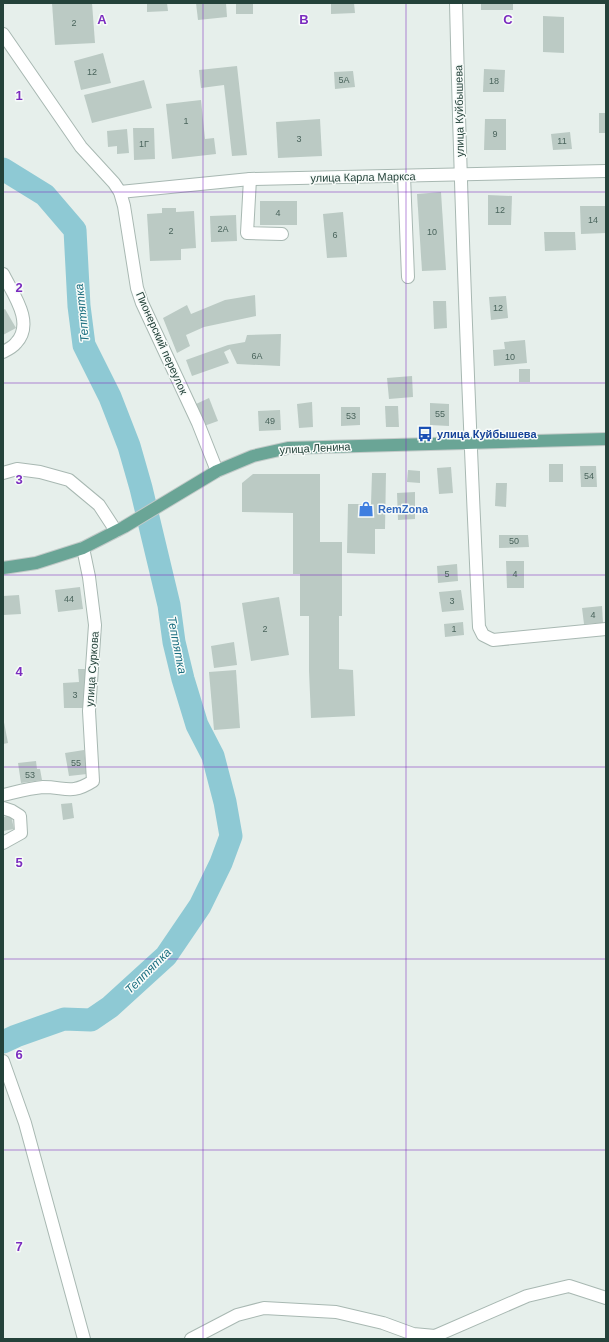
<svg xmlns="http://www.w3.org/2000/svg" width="609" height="1342" font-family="Arial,sans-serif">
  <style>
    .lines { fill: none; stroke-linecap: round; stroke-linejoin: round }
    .river { stroke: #8ec9d4; stroke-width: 23 }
    .building { fill: #bbcac4 }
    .minor-casing { stroke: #a8b8b2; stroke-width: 14 }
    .major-casing { stroke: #c2cac8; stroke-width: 14 }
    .minor { stroke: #fff; stroke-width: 12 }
    .major { stroke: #6aa596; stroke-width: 12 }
    .grid { fill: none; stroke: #7b2cbf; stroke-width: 1; stroke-opacity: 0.55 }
    .labels { text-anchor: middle; stroke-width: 3; stroke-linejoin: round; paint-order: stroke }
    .number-label { font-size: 9px; fill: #4a645c }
    .street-label { font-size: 11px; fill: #24423a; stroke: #f7fbf9 }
    .transit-label { font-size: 11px; font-weight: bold; fill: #164399; stroke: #f7fbf9; text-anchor: start }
    .shop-label { font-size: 11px; font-weight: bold; fill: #366cbe; stroke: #f7fbf9; text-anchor: start }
    .water-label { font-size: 12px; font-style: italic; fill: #1c6f80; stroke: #f7fbf9 }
    .grid-label { font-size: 13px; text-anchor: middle; font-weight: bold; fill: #7b2cbf; stroke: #f7fbf9; stroke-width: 3; stroke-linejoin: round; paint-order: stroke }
  </style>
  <rect width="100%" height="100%" fill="#e6efeb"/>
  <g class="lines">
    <polyline class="river" points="3,169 45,195 75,230 79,306 84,345 110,397 129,446 141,488 169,605 174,642 183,679 197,725 213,756 225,802 231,836 221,863 200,906 166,956 110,1007 91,1020 64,1019 16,1036 3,1042"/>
  </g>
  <g class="building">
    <polygon points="52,3 92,3 95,43 55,45"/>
    <polygon points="147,3 167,3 168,11 147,12"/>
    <polygon points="196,3 226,3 227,17 198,20"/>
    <rect x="236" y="3" width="17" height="11"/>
    <polygon points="331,3 354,3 355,13 331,14"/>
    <rect x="481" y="3" width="32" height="7"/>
    <polygon points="543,16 564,17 564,53 543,52"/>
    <polygon points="103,53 111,83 81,90 74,61"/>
    <polygon points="237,66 247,155 232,156 224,85 201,88 199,70"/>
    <polygon points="484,69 505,70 504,92 483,92"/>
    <polygon points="353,71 355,87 335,89 334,72"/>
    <polygon points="144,80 152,108 92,123 84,95"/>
    <polygon points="201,100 205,139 214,138 216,154 172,159 166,104"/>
    <rect x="599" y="113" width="7" height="20"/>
    <polygon points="320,119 322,156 278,158 276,122"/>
    <polygon points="485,119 506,119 506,150 484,150"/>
    <polygon points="133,128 154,128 155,159 134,160"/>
    <polygon points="127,129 129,153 117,154 117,146 108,147 107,131"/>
    <polygon points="570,132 572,149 553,150 551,134"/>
    <polygon points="441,192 446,270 422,271 417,194"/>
    <polygon points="488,195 512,196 511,225 488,225"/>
    <rect x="260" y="201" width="37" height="24"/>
    <polygon points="580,206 606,206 606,233 581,234"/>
    <polygon points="162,208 176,208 176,212 194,211 196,248 181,249 181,260 150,261 147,214 162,213"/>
    <polygon points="343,212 347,257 327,258 323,214"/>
    <polygon points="236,215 237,241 211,242 210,216"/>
    <polygon points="544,232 575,232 576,250 545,251"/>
    <polygon points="255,295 256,316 204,327 186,335 190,346 177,353 163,318 187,305 191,314 225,300"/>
    <polygon points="506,296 508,318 491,320 489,297"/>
    <polygon points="433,301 446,301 447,328 434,329"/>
    <polygon points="5,309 16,328 3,335 3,310"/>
    <polygon points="281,334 280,366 237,364 230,349 224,352 229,363 192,376 186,360 228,345 245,342 247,335"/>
    <polygon points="525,340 527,363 494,366 493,350 505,349 504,342"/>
    <rect x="519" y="369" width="11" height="13"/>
    <polygon points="412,376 413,397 389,399 387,378"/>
    <polygon points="209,398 218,421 204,426 196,404"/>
    <polygon points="312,402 313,427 299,428 297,404"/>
    <polygon points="430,403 449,404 449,426 430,425"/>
    <polygon points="385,406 398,406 399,427 386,427"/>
    <polygon points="341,407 360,407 360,425 341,426"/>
    <polygon points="280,410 281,430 259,431 258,411"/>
    <rect x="549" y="464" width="14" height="18"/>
    <polygon points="580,466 596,466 597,487 581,487"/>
    <polygon points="451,467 453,493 439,494 437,468"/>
    <polygon points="408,470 420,471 420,483 407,482"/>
    <polygon points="372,473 386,473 385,529 375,529 375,554 347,553 348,504 371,504"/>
    <polygon points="253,474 320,474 320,542 342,542 342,616 339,616 339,669 353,670 355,716 311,718 309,671 309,616 300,616 300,574 293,574 293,513 242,512 242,483"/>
    <polygon points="496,483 507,483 506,507 495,506"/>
    <polygon points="415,492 415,519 398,520 397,493"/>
    <polygon points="499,535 528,535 529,547 499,548"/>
    <polygon points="506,561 524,561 524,588 507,588"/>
    <polygon points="457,564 458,581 438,583 437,566"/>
    <polygon points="80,587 83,609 58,612 55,590"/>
    <polygon points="461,590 464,610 442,612 439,592"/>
    <polygon points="19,595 21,614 3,615 3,596"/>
    <polygon points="279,597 289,655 251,661 242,603"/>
    <polygon points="602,606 603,623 584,624 582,608"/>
    <polygon points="463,622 464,635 445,637 444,624"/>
    <polygon points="234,642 237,665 214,668 211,646"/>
    <polygon points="78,669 86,669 87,708 64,708 63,683 79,682"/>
    <polygon points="236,670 240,728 214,730 209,672"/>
    <polygon points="3,717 8,743 3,744"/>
    <polygon points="84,750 87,774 69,776 65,753"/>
    <polygon points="36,761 37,769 40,769 42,780 21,783 18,763"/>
    <polygon points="72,803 74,818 63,820 61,804"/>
    <polygon points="11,815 14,829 3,831 3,817"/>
  </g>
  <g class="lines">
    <defs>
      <g id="minor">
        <path d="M456 3C461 211 469 419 479 627L483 635 493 640 606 629"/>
        <polyline points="3,34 81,147 114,183 120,192 124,206 137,288 142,303 198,423 217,471"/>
        <polyline points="404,176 408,277"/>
        <polyline points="250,179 247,233 282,234"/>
        <polyline points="120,192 250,179 606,171"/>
        <path d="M3 274C13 294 35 323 16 343 13 347 7 350 3 352"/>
        <polyline points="3,473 17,469 40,472 69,480 99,505 116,531"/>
        <path d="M3 795C16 792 30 788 43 787 66 787 71 795 93 781L89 711 95 625 89 577 83 548"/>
        <polyline points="3,808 12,811 20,816 21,833 3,843"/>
        <polyline points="3,1061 25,1123 84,1339"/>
        <polyline points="191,1339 237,1315 264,1308 336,1312 383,1323 413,1334 435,1336 527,1296 569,1286 606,1298"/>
      </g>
      <polyline id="major" points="3,568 36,563 83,548 124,527 217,471 253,456 288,448 606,439"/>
    </defs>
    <use href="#minor" class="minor-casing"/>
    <use href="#major" class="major-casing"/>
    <use href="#minor" class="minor"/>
    <use href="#major" class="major"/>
  </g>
  <path class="grid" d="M203 3V1339M406 3V1339M3 192H606M3 383H606M3 575H606M3 767H606M3 959H606M3 1150H606"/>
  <defs>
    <symbol id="bus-bare" viewBox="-9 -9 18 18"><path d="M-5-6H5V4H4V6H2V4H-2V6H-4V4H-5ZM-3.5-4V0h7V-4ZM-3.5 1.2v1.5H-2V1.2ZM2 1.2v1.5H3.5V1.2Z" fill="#1a4fb4" stroke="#f7fbf9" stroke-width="2.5" paint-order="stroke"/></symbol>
    <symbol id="shop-bare" viewBox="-9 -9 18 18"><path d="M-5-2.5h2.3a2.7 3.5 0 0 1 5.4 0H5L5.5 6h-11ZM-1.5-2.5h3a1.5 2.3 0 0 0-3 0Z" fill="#3f7fe0" stroke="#f7fbf9" stroke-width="2.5" paint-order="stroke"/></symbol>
  </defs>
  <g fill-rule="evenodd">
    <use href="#bus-bare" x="414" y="423" width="22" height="22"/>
    <use href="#shop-bare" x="355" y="498" width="22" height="22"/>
  </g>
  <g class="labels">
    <g class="number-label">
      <text x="74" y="26">2</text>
      <text x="92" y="75">12</text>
      <text x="344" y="83">5А</text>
      <text x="494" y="84">18</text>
      <text x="186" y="124">1</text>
      <text x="495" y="137">9</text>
      <text x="299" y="142">3</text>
      <text x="562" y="144">11</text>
      <text x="144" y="147">1Г</text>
      <text x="500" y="213">12</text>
      <text x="278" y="216">4</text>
      <text x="593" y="223">14</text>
      <text x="223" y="232">2А</text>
      <text x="171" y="234">2</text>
      <text x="432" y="235">10</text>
      <text x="335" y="238">6</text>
      <text x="498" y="311">12</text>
      <text x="257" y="359">6А</text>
      <text x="510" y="360">10</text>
      <text x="440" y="417">55</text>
      <text x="351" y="419">53</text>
      <text x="270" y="424">49</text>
      <text x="589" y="479">54</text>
      <text x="514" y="544">50</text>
      <text x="447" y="577">5</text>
      <text x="515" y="577">4</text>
      <text x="69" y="602">44</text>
      <text x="452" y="604">3</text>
      <text x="593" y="618">4</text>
      <text x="265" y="632">2</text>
      <text x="454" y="632">1</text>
      <text x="75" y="698">3</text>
      <text x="76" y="766">55</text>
      <text x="30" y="778">53</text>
    </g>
    <g class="street-label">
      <text transform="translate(459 111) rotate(-91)" y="4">улица Куйбышева</text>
      <text transform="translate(363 177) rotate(-1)" y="4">улица Карла Маркса</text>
      <text transform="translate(162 343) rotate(66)" y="4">Пионерский переулок</text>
      <text transform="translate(315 448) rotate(-3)" y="4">улица Ленина</text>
      <text transform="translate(92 669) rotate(-86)" y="4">улица Суркова</text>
    </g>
    <g class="transit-label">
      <text x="437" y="438">улица Куйбышева</text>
    </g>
    <g class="shop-label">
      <text x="378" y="513">RemZona</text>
    </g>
    <g class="water-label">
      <text transform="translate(82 313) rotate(-96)" y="4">Тептятка</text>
      <text transform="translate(177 645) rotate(79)" y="4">Тептятка</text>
      <text transform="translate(148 971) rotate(-45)" y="4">Тептятка</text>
    </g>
  </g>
  <g class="grid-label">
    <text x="102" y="24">A</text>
    <text x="304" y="24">B</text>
    <text x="508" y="24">C</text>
    <text x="19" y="100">1</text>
    <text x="19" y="292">2</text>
    <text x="19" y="484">3</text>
    <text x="19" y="676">4</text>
    <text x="19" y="867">5</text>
    <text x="19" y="1059">6</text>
    <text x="19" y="1251">7</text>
  </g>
  <rect width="609" height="1342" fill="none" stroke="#24423a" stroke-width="8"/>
</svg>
